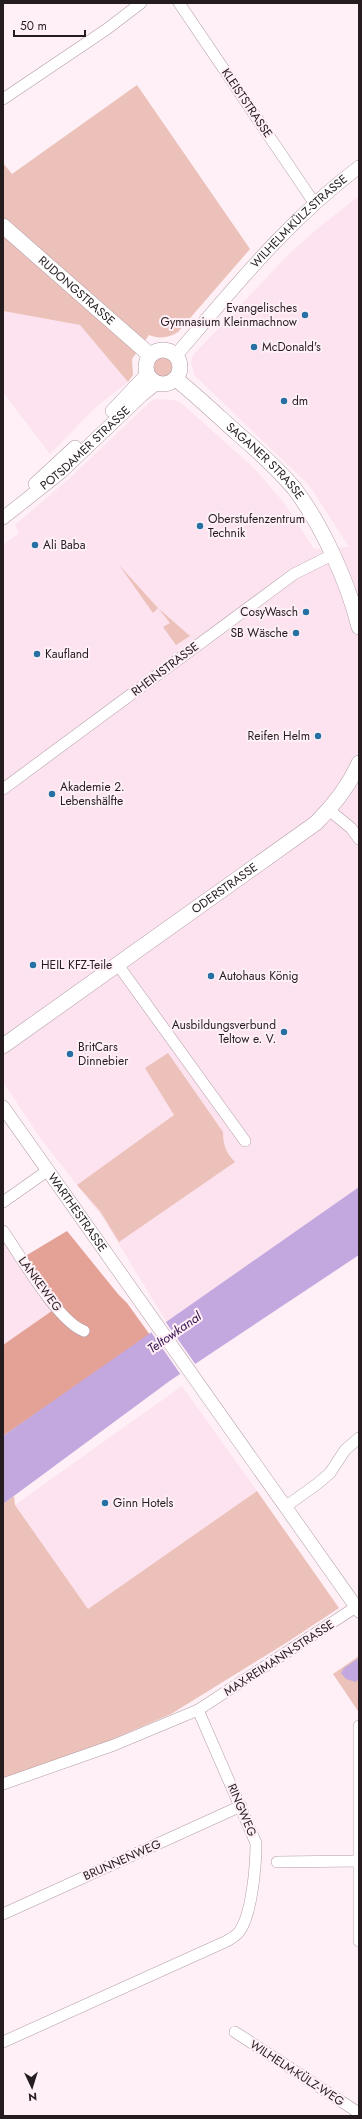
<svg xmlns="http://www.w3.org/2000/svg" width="362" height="2119" font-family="Jost,sans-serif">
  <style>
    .built { fill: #fce3ef }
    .green { fill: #ecc1b9 }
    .forest { fill: #e4a296 }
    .water { fill: #c3a8df }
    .pier { fill: #fef0f6 }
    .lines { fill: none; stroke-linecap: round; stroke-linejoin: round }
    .minor-casing { stroke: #b29ca6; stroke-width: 12 }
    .tertiary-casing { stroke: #b29ca6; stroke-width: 14 }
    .secondary-casing { stroke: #b29ca6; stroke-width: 16 }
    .minor { stroke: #fff; stroke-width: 11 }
    .tertiary { stroke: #fff; stroke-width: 13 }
    .secondary { stroke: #fff; stroke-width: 15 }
    .poi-dot { fill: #2770a4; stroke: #fef0f6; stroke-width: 1.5 }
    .labels { text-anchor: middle; stroke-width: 4; stroke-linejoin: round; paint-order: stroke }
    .street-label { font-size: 12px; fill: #251c20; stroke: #fef0f6 }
    .poi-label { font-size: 12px; fill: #251c20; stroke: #fef0f6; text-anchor: start }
    .water-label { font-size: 13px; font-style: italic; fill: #371353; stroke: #fef0f6 }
  </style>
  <rect width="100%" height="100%" fill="#fef0f6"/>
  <g class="built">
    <polygon points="359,196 359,1187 167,1323 103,1218 41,1139 3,1082 3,545 19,533 15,525 71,477 151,401 156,399 175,400 180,402 255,469 285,504 314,549 349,547 309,485 195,376 191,363 193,355 288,255 317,229"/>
    <polygon points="3,311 80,325 128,382 97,406 50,454 3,392"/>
    <polygon points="3,1231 56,1308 3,1345"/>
    <polygon points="182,1386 257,1491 88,1609 15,1505"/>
  </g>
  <g class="green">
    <path d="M137 85 250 249 178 332C170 338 158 339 149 335L132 359 133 375 128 382 80 325 3 311V163L12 174Z"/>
    <circle cx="163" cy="367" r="11"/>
    <polygon points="119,565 158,608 190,636 176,645 163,627 170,623 158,608 153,613"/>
    <path d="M168 1053 223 1132C223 1145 226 1153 235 1162L119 1242 100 1211 77 1185 174 1115 145 1068Z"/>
    <polygon points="257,1491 339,1608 286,1643 171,1714 104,1743 29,1769 15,1778 3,1779 3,1504 14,1496 15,1505 88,1609"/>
    <polygon points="359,1656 359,1710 358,1711 333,1674"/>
  </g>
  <polygon class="forest" points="67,1231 118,1294 127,1303 150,1335 3,1436 3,1345 56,1308 22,1258"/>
  <g class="water">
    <polygon points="359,1187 359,1255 171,1380 3,1504 3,1436"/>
    <polygon points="359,1658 359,1678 356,1682 346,1679 341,1673 344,1668"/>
  </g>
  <polygon class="pier" points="165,1321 196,1365 181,1375 151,1332"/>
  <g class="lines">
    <defs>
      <g id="minor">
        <polyline points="179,3 315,204"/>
        <polyline points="3,99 107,29 141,3"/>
        <polyline points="3,789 294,574 332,555"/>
        <polyline points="329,810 351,828 359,839"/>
        <polyline points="118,965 245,1141"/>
        <polyline points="3,1202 47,1171"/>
        <path d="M3 1231C20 1255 58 1322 84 1331"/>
        <polyline points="285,1507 317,1484 330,1473 345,1450 359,1438"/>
        <polyline points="359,1726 359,1941"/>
        <polyline points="3,1784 114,1745 198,1710 359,1605"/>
        <polyline points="277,1862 359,1861"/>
        <polyline points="3,1914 241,1806"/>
        <polyline points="235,2032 359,2113"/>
        <path d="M3 2042 227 1941C230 1939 236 1936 239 1932 252 1915 256 1865 256 1843L198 1710"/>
      </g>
      <g id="tertiary">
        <path id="s1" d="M176 355C235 287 286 222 359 167"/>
        <polyline points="112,411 147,374"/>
        <polyline points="35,484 75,447"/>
        <path id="s2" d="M3 518 61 472 142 395 157 383"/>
        <path id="s3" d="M3 1107 359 1611"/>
      </g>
      <g id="secondary">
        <path id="s4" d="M3 226 150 355"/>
        <circle cx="163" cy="367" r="17"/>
        <path id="s5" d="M176 379C197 396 217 415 237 433 257 450 277 468 294 488 322 525 348 582 359 627"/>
        <path id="s6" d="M3 1046 316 823C334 805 349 786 359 763"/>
      </g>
    </defs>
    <use href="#minor" class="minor-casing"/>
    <use href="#tertiary" class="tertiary-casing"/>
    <use href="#secondary" class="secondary-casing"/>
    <use href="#minor" class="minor"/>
    <use href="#tertiary" class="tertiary"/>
    <use href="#secondary" class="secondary"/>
  </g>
  <g class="poi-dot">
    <circle cx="305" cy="315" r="4"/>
    <circle cx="254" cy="347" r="4"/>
    <circle cx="284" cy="401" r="4"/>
    <circle cx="200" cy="526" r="4"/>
    <circle cx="35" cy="545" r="4"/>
    <circle cx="306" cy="612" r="4"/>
    <circle cx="296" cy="633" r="4"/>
    <circle cx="37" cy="654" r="4"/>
    <circle cx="318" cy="736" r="4"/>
    <circle cx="52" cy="794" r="4"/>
    <circle cx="33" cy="965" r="4"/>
    <circle cx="211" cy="976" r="4"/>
    <circle cx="284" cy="1032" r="4"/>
    <circle cx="70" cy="1054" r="4"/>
    <circle cx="105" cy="1503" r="4"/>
  </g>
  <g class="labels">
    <g class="street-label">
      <text transform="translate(247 103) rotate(56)" y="4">KLEISTSTRASSE</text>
      <text dy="4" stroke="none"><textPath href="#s1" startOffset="182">WILHELM-KÜLZ-STRASSE</textPath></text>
      <text dy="4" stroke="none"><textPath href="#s4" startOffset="98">RUDONGSTRASSE</textPath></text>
      <text dy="4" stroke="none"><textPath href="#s2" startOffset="108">POTSDAMER STRASSE</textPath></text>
      <text dy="4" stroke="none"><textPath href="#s5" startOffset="121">SAGANER STRASSE</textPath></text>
      <text transform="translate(165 669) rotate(-37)" y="4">RHEINSTRASSE</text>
      <text dy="4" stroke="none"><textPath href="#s6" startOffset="272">ODERSTRASSE</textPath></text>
      <text dy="4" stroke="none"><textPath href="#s3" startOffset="129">WARTHESTRASSE</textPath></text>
      <text transform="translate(40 1284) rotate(54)" y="4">LANKEWEG</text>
      <text transform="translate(279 1658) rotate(-33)" y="4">MAX-REIMANN-STRASSE</text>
      <text transform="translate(242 1810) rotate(67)" y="4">RINGWEG</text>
      <text transform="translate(122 1860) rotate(-24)" y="4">BRUNNENWEG</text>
      <text transform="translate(297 2073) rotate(33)" y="4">WILHELM-KÜLZ-WEG</text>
    </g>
    <g class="poi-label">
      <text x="297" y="312" text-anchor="end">Evangelisches<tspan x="297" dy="14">Gymnasium Kleinmachnow</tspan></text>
      <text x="262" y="351">McDonald's</text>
      <text x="292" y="405">dm</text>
      <text x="208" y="523">Oberstufenzentrum<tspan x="208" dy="14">Technik</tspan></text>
      <text x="43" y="549">Ali Baba</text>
      <text x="298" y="616" text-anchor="end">CosyWasch</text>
      <text x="288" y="637" text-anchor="end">SB Wäsche</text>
      <text x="45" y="658">Kaufland</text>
      <text x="310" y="740" text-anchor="end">Reifen Helm</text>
      <text x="60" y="791">Akademie 2.<tspan x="60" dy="14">Lebenshälfte</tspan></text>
      <text x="41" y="969">HEIL KFZ-Teile</text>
      <text x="219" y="980">Autohaus König</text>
      <text x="276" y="1029" text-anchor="end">Ausbildungsverbund<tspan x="276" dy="14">Teltow e. V.</tspan></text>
      <text x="78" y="1051">BritCars<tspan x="78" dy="14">Dinnebier</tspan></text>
      <text x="113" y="1507">Ginn Hotels</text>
    </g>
    <g class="water-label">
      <text transform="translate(174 1332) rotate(-35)" y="5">Teltowkanal</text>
    </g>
  </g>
  <rect width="362" height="2119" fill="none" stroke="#251c20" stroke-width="8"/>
  <g transform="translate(32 2087) rotate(176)" stroke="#fef0f6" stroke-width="3" paint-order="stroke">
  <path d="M0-3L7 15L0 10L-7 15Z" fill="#251c20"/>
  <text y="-6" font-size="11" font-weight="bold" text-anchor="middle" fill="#251c20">N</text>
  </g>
  <path d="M14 30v6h71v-6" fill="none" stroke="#251c20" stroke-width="2"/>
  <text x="20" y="30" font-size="12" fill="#251c20" stroke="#fef0f6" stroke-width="3" paint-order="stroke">50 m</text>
</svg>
